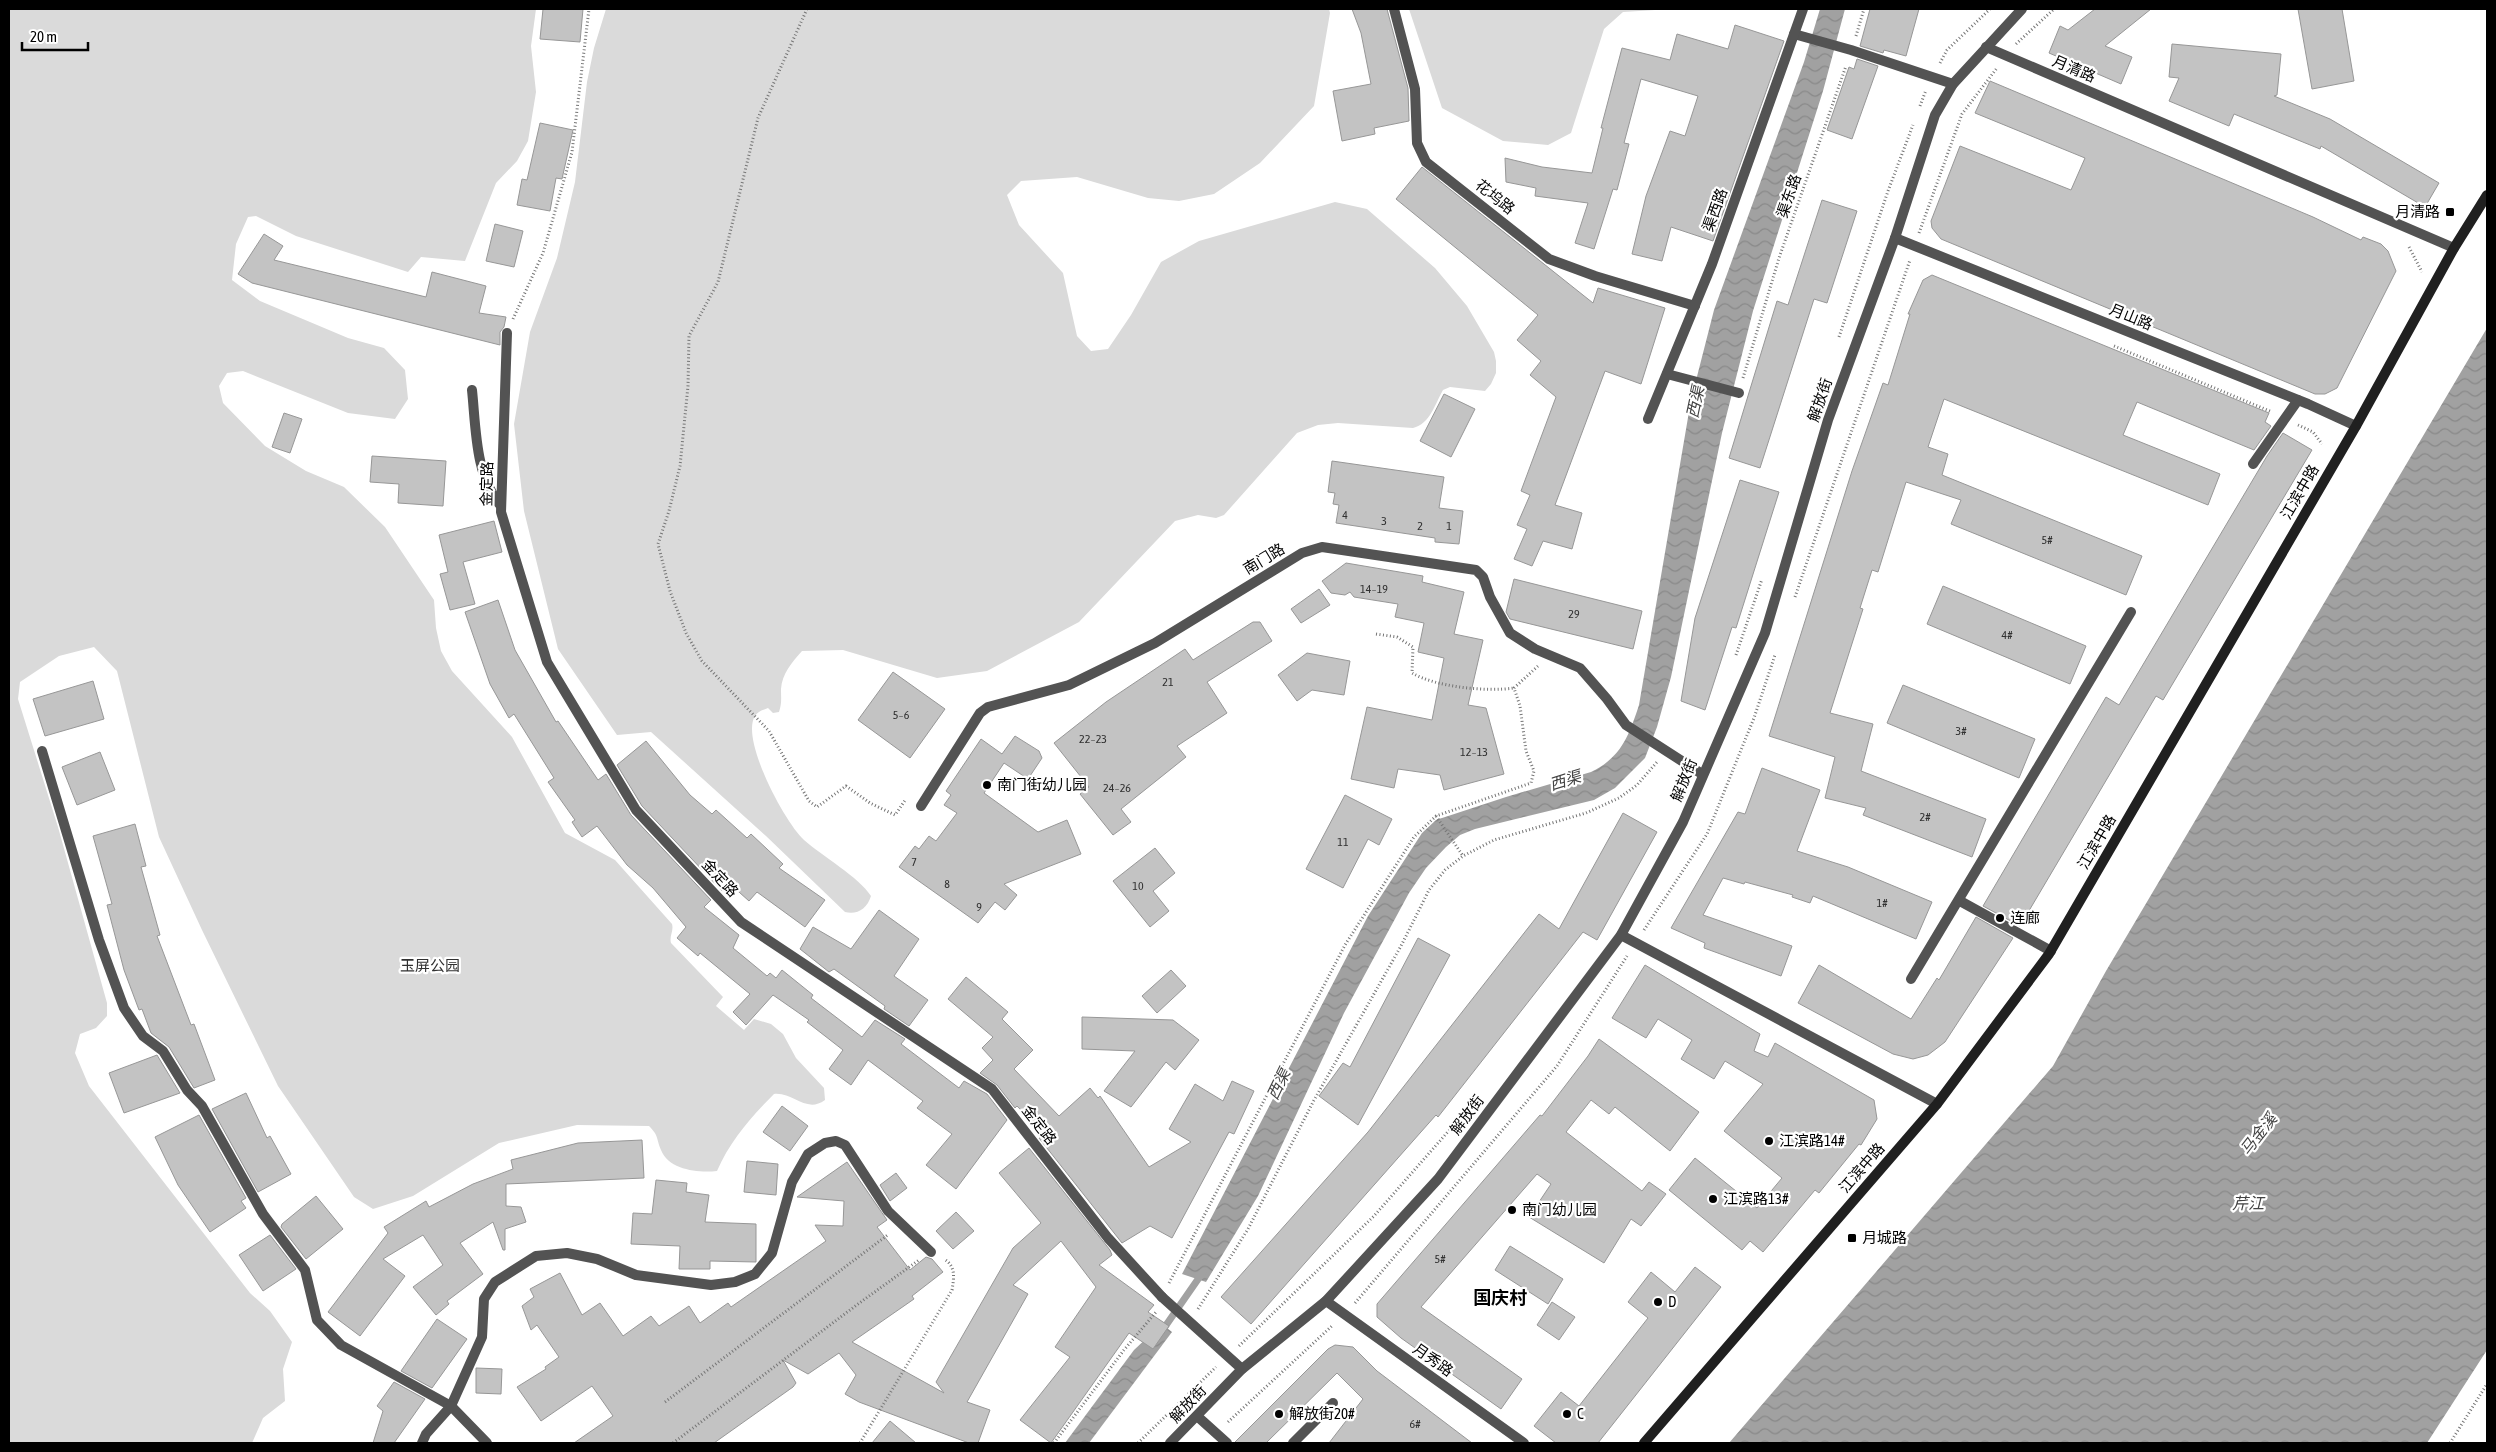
<svg xmlns="http://www.w3.org/2000/svg" width="2496" height="1452" font-family="'Asap Condensed','Noto Sans SC',sans-serif">
  <style>
    .green { fill: #dadada }
    .water { fill: url(#water-waves) }
    .lines { fill: none; stroke-linecap: round; stroke-linejoin: round }
    .stream { stroke: #a1a1a1; stroke-width: 7 }
    .building { fill: #c3c3c3; stroke: #979797 }
    .path { stroke: #757575; stroke-width: 3; stroke-dasharray: 1 2.5; stroke-linecap: butt }
    .service { stroke: #535353; stroke-width: 10 }
    .minor { stroke: #535353; stroke-width: 10 }
    .tertiary { stroke: #535353; stroke-width: 10 }
    .secondary { stroke: #202020; stroke-width: 10 }
    .poi-dot { fill: #000; stroke: #fff; stroke-width: 2 }
    .labels { text-anchor: middle; stroke-width: 4.5; stroke-linejoin: round; paint-order: stroke }
    .number-label { font-size: 12px; fill: #313131 }
    .street-label { font-size: 15px; fill: #000; stroke: #fff }
    .poi-label { font-size: 15px; fill: #000; stroke: #fff; text-anchor: start }
    .park-label { font-size: 15px; fill: #313131; stroke: #fff }
    .water-label { font-size: 16px; font-style: italic; fill: #424242; stroke: #fff }
    .quarter-label { font-size: 18px; font-weight: bold; fill: #000; stroke: #fff }
  </style>
  <defs>
    <pattern id="water-waves" width="16" height="10" patternUnits="userSpaceOnUse" patternTransform="scale(1.25)"><rect width="16" height="10" fill="#a1a1a1"/><path d="M0 5q4-4 8 0t8 0" fill="none" stroke="#898989"/></pattern>
  </defs>
  <rect width="100%" height="100%" fill="#fff"/>
  <g class="green">
    <path d="M9 9H536L531 46 536 92 528 141 517 161 496 183 465 261 421 257 408 272 296 236 256 216 248 217 236 244 232 280 260 301 348 338 384 348 405 370 408 399 395 419 348 413 243 371 227 373 219 386 223 403 265 446 306 471 344 487 385 527 434 600 436 628 441 651 452 671 512 737 565 833 615 860 672 924C674 931 669 936 671 943L723 997 716 1006 744 1030 754 1019 771 1024 783 1034 796 1058 824 1088 825 1100C806 1114 794 1092 774 1094 751 1117 730 1141 717 1171 698 1173 669 1170 661 1150 656 1138 659 1136 649 1126L577 1125 499 1143 413 1196 373 1209 354 1197 278 1086 202 930 159 837 117 671 94 647 59 656 20 682 18 699 58 827 107 1003V1016L96 1028 80 1034 75 1053 89 1086 250 1293 270 1311 292 1342 283 1369 285 1401 263 1418 252 1443H9Z"/>
    <path d="M606 9H1329L1330 13 1314 106 1260 163 1214 194 1179 201 1148 198 1077 177 1021 181 1007 195 1019 225 1063 273 1077 336 1091 351 1108 349 1131 315 1161 262 1199 241 1335 202 1367 209 1435 268 1467 306 1494 352 1496 361V373L1491 384 1485 391 1450 387 1443 390C1435 404 1430 424 1413 428L1338 423 1318 425 1297 433 1224 515 1216 518 1198 515 1175 521 1079 622 987 671 937 678 843 650 802 651C792 662 782 674 781 689 781 698 782 703 779 712L773 713 768 708C763 710 758 711 755 716 740 739 785 823 804 840 822 856 859 877 871 896 867 909 857 915 845 912L766 836 651 732 617 735 558 649 524 511 514 424 530 332 557 258 575 182 587 82 594 48Z"/>
    <polygon points="1409,9 1671,9 1623,12 1604,29 1571,133 1548,145 1503,141 1442,108"/>
  </g>
  <g class="water">
    <path d="M1820 9H1845L1823 91 1753 311 1722 433 1671 677 1657 727 1645 758 1615 788 1594 800 1475 829 1460 835 1446 847 1426 868 1409 893 1344 1013 1258 1196 1206 1282 1182 1274 1368 916 1422 833 1436 820 1506 797 1591 772C1622 757 1629 735 1639 705L1691 400 1714 310 1804 62Z"/>
    <polygon points="2487,328 2487,1350 2427,1443 1729,1443 2053,1066 2106,971"/>
    <polygon points="1162,1324 1172,1332 1089,1443 1065,1443 1134,1350"/>
  </g>
  <g class="lines">
    <polyline class="stream" points="1162,1331 1203,1272"/>
  </g>
  <g class="building">
    <polygon points="543,9 583,9 580,42 540,39"/>
    <polygon points="1352,9 1387,9 1408,88 1409,121 1374,128 1375,134 1342,141 1333,91 1371,84 1361,33"/>
    <polygon points="1870,9 1919,9 1906,56 1884,50 1883,53 1860,46"/>
    <polygon points="2095,9 2151,9 2105,46 2132,57 2121,84 2049,53 2060,26 2068,30"/>
    <polygon points="2298,9 2342,9 2354,81 2312,89"/>
    <polygon points="1735,25 1784,41 1713,241 1671,227 1662,261 1632,254 1646,196 1670,131 1685,136 1698,96 1641,79 1624,143 1629,144 1617,190 1613,189 1594,249 1575,243 1588,203 1535,196 1536,188 1506,182 1505,158 1542,167 1592,173 1603,128 1601,128 1622,48 1670,60 1677,34 1728,49"/>
    <polygon points="2172,44 2281,54 2277,95 2274,96 2330,119 2439,183 2425,207 2321,146 2320,149 2234,114 2229,126 2169,101 2179,78 2169,77"/>
    <polygon points="1857,59 1878,66 1852,139 1827,130 1849,67 1854,69"/>
    <polygon points="1990,81 2313,217 2361,240 2363,237 2381,244 2388,251 2396,271 2337,388 2325,394 2315,394 1941,239 1932,228 1931,221 1960,146 2071,190 2085,158 1975,113"/>
    <polygon points="540,123 573,130 562,179 556,178 550,211 517,205 522,179 527,180"/>
    <polygon points="1422,167 1593,303 1598,288 1665,308 1641,384 1605,371 1555,505 1582,513 1572,549 1543,541 1532,566 1514,559 1527,529 1517,525 1530,495 1521,491 1556,397 1530,375 1541,361 1517,340 1538,315 1396,199"/>
    <polygon points="1822,200 1857,211 1827,303 1814,299 1760,468 1729,458 1777,301 1788,305"/>
    <polygon points="495,224 523,231 514,267 486,261"/>
    <polygon points="264,234 283,246 274,260 426,297 432,272 486,286 479,313 506,317 504,327 500,332 500,345 252,283 238,274"/>
    <polygon points="1932,275 2269,413 2265,422 2271,426 2254,450 2137,402 2123,435 2220,474 2208,505 1944,399 1928,447 1948,454 1942,475 2142,556 2126,595 1951,524 1961,500 1906,482 1878,572 1872,570 1860,608 1863,609 1830,713 1873,724 1861,771 1986,819 1972,857 1863,815 1866,808 1825,798 1835,757 1769,736 1852,471 1883,383 1888,385 1910,314 1908,314 1923,280"/>
    <polygon points="1444,394 1475,409 1451,457 1420,441"/>
    <polygon points="284,413 302,419 290,453 272,447"/>
    <polygon points="2283,433 2312,450 2163,700 2156,696 2020,926 1983,906 2106,697 2119,705 2267,456"/>
    <polygon points="372,456 446,461 443,506 398,503 399,484 370,482"/>
    <polygon points="1332,461 1444,477 1439,508 1463,511 1459,544 1435,542 1435,538 1336,523 1339,505 1333,504 1335,493 1328,492"/>
    <polygon points="1740,480 1779,492 1736,628 1732,627 1705,710 1681,701 1695,618"/>
    <polygon points="494,521 502,552 463,562 475,604 450,610 440,574 448,572 439,535"/>
    <polygon points="1346,563 1423,576 1422,582 1464,592 1454,634 1483,640 1468,705 1486,708 1504,774 1444,790 1440,775 1398,769 1394,788 1351,779 1367,707 1432,720 1444,658 1418,652 1424,623 1395,617 1398,604 1354,597 1350,592 1345,595 1331,593 1322,581"/>
    <polygon points="1514,579 1642,611 1633,649 1510,619 1506,612"/>
    <polygon points="1943,586 2086,646 2070,684 1927,624"/>
    <polygon points="1319,589 1330,605 1301,623 1291,609"/>
    <polygon points="498,600 515,650 556,722 558,721 598,780 606,774 631,815 711,900 704,907 739,935 733,948 767,976 770,973 776,978 782,970 813,995 811,998 862,1037 875,1020 905,1039 901,1044 959,1088 964,1081 987,1094 1007,1120 956,1189 926,1165 952,1134 917,1108 923,1101 868,1060 851,1085 829,1069 843,1050 807,1022 809,1020 773,995 746,1025 733,1012 750,994 700,953 698,956 677,938 686,927 653,888 627,865 597,826 582,837 572,822 575,820 548,782 554,778 514,714 509,718 490,684 465,612"/>
    <polygon points="1253,622 1260,622 1272,641 1207,682 1227,713 1177,746 1186,757 1121,809 1131,822 1113,835 1080,794 1089,787 1054,743 1106,702 1185,649 1193,660"/>
    <polygon points="1307,653 1350,661 1344,695 1312,690 1297,701 1278,675"/>
    <polygon points="893,672 945,709 910,758 858,720"/>
    <polygon points="93,681 104,719 45,736 33,699"/>
    <polygon points="1903,685 2035,739 2019,778 1887,723"/>
    <polygon points="1015,736 1039,751 1042,758 1028,779 1004,763 984,793 1038,832 1067,820 1081,854 1004,884 1017,895 1005,910 995,902 978,923 899,867 915,846 919,849 929,836 936,841 957,813 944,805 951,795 946,791 981,739 1002,754"/>
    <polygon points="646,741 690,795 712,814 716,810 747,838 751,834 783,864 779,868 825,900 805,927 757,892 749,901 730,884 722,891 642,806 617,765"/>
    <polygon points="100,752 115,790 77,805 62,767"/>
    <polygon points="1762,768 1820,790 1797,851 1848,867 1932,902 1916,939 1813,896 1810,903 1792,897 1793,895 1745,882 1744,884 1723,878 1703,915 1792,946 1781,976 1704,948 1705,943 1671,928 1738,812 1745,814"/>
    <polygon points="1345,795 1392,819 1379,845 1368,839 1343,888 1306,869"/>
    <polygon points="1623,813 1657,832 1597,940 1583,932 1438,1117 1436,1115 1251,1324 1221,1297 1368,1132 1539,914 1559,929"/>
    <polygon points="135,824 146,866 141,867 160,935 157,936 191,1025 194,1024 215,1080 194,1088 169,1047 151,1033 142,1009 139,1010 124,970 107,905 112,904 93,836"/>
    <polygon points="1155,848 1175,873 1153,891 1169,911 1150,927 1113,881"/>
    <polygon points="879,910 919,939 894,976 928,1000 909,1026 884,1009 885,1006 834,969 829,972 800,949 813,927 851,949"/>
    <polygon points="1976,917 2013,938 1945,1042 1928,1055 1913,1059 1893,1054 1798,1003 1819,965 1911,1019 1937,978 1939,980"/>
    <polygon points="1418,938 1450,955 1358,1125 1319,1096 1343,1063 1350,1067"/>
    <polygon points="1645,965 1760,1034 1754,1051 1768,1057 1775,1043 1874,1100 1877,1119 1861,1145 1859,1144 1819,1193 1815,1190 1763,1252 1750,1241 1742,1250 1669,1190 1695,1158 1757,1208 1782,1178 1724,1131 1763,1084 1725,1061 1714,1079 1681,1059 1692,1040 1658,1019 1646,1038 1612,1018"/>
    <polygon points="1171,970 1186,986 1157,1013 1142,996"/>
    <polygon points="966,977 1008,1012 1002,1019 1033,1050 1014,1069 1059,1116 1090,1088 1098,1098 1100,1096 1149,1167 1191,1142 1169,1129 1195,1084 1223,1101 1232,1081 1254,1091 1234,1134 1229,1132 1172,1238 1150,1226 1122,1243 1039,1138 1044,1134 1017,1106 1015,1108 997,1085 980,1073 993,1060 982,1048 993,1037 948,999"/>
    <polygon points="1082,1017 1173,1020 1199,1040 1175,1070 1166,1062 1131,1107 1104,1091 1135,1051 1082,1049"/>
    <polygon points="1599,1039 1699,1112 1670,1151 1615,1107 1609,1114 1591,1100 1566,1132 1642,1191 1649,1182 1666,1194 1641,1226 1631,1219 1604,1263 1529,1217 1551,1184 1537,1174 1421,1307 1522,1379 1501,1409 1401,1338 1377,1317 1377,1304 1540,1115 1542,1116 1588,1056"/>
    <polygon points="157,1055 180,1093 124,1113 109,1073"/>
    <polygon points="246,1093 267,1138 270,1136 291,1174 258,1192 212,1109"/>
    <polygon points="782,1106 808,1126 790,1151 763,1132"/>
    <polygon points="199,1115 246,1198 241,1201 246,1208 210,1232 178,1185 155,1137"/>
    <polygon points="642,1140 644,1178 506,1184 506,1206 521,1207 526,1222 505,1229 505,1250 503,1250 493,1222 460,1243 483,1274 447,1301 449,1304 436,1315 413,1287 443,1265 423,1235 383,1259 405,1276 360,1336 328,1312 388,1233 384,1227 426,1201 429,1207 473,1184 513,1169 511,1160 578,1143"/>
    <polygon points="1029,1148 1110,1250 1112,1255 1099,1265 1154,1305 1148,1312 1169,1326 1153,1349 1129,1333 1051,1443 1020,1420 1070,1357 1055,1347 1096,1287 1061,1241 1013,1285 1028,1294 967,1402 990,1410 978,1443 969,1443 859,1402 845,1394 856,1375 839,1353 808,1374 783,1360 796,1383 793,1387 714,1443 574,1443 613,1416 592,1386 541,1421 517,1387 546,1369 545,1367 559,1357 537,1325 531,1330 522,1306 534,1297 530,1289 560,1273 582,1315 600,1303 623,1336 651,1316 659,1326 689,1306 700,1323 728,1303 731,1307 826,1241 815,1225 843,1226 844,1201 797,1197 847,1162 887,1220 877,1227 910,1270 926,1257 932,1259 943,1272 912,1296 914,1299 852,1342 944,1393 936,1382 1013,1248 1041,1223 999,1173"/>
    <polygon points="747,1161 778,1164 776,1195 744,1192"/>
    <polygon points="896,1173 907,1188 890,1201 880,1185"/>
    <polygon points="656,1180 687,1183 686,1192 709,1195 705,1222 756,1224 756,1262 710,1261 710,1269 679,1269 680,1246 631,1244 633,1213 652,1214"/>
    <polygon points="316,1196 343,1229 306,1259 281,1227 282,1224"/>
    <polygon points="956,1212 974,1231 953,1249 936,1231"/>
    <polygon points="270,1235 296,1269 263,1291 239,1255"/>
    <polygon points="1510,1246 1563,1279 1548,1304 1495,1270"/>
    <polygon points="1695,1267 1721,1287 1598,1443 1556,1443 1534,1426 1561,1392 1579,1406 1648,1318 1628,1302 1651,1272 1675,1292"/>
    <polygon points="1552,1302 1575,1317 1559,1340 1537,1325"/>
    <polygon points="437,1319 467,1339 432,1388 401,1371"/>
    <polygon points="1335,1345 1353,1347 1377,1371 1472,1443 1329,1443 1363,1399 1337,1373 1266,1443 1234,1443 1328,1349"/>
    <polygon points="476,1368 502,1369 501,1394 476,1393"/>
    <polygon points="394,1382 425,1399 394,1443 373,1443 383,1411 377,1406"/>
    <polygon points="890,1421 916,1443 872,1443"/>
  </g>
  <g class="lines">
    <g class="path">
      <polyline points="807,9 758,118 718,282 689,336 688,386 680,466 669,511 658,544 670,591 686,633 702,661 769,731 809,801 817,807 846,786 870,803 895,815 906,799"/>
      <polyline points="1856,36 1864,9"/>
      <polyline points="2016,44 2054,9"/>
      <polyline points="1940,63 1947,50 1990,9"/>
      <polyline points="1920,106 1926,90"/>
      <polyline points="1919,233 1962,114 1997,68"/>
      <polyline points="2409,247 2422,272"/>
      <polyline points="513,319 543,253 572,152 589,9"/>
      <polyline points="1839,337 1888,191 1913,125"/>
      <polyline points="2114,346 2272,412"/>
      <polyline points="1743,378 1779,258 1846,66"/>
      <polyline points="2298,425 2313,432 2322,444"/>
      <polyline points="1795,597 1910,260"/>
      <path d="M1376 634 1397 637 1413 647 1412 673C1436 687 1486 692 1514 688"/>
      <polyline points="1736,655 1762,579"/>
      <polyline points="1436,816 1463,856"/>
      <polyline points="1644,930 1707,834 1754,718 1775,655"/>
      <polyline points="1169,1283 1345,945 1414,837 1436,816 1531,783 1534,771 1526,751 1520,706 1514,688 1538,666"/>
      <polyline points="1355,1303 1557,1066 1627,956"/>
      <polyline points="1198,1309 1248,1229 1313,1102 1401,946 1429,890 1445,870 1463,856 1494,840 1586,813 1619,798 1637,785 1657,762"/>
      <polyline points="1239,1346 1374,1216 1467,1110"/>
      <polyline points="665,1402 889,1234"/>
      <polyline points="1228,1422 1333,1325"/>
      <polyline points="673,1443 858,1304 919,1260"/>
      <path d="M860 1443 952 1290C954 1278 956 1266 944 1259"/>
      <polyline points="1054,1443 1124,1350 1156,1312"/>
      <polyline points="1138,1443 1216,1367"/>
      <polyline points="2450,1443 2487,1384"/>
    </g>
    <g class="service">
      <polyline points="1394,9 1415,89 1417,143 1426,162 1549,259 1595,276 1695,306"/>
      <polyline points="1794,34 1851,50 1953,84"/>
      <polyline points="507,333 501,512 547,662 636,810 741,922 992,1089 1108,1238 1162,1297"/>
      <polyline points="1667,374 1739,393"/>
      <path d="M472 390C476 428 475 476 501 506"/>
      <polyline points="1648,419 1712,264 1803,9"/>
      <polyline points="2253,464 2298,400"/>
      <polyline points="42,751 99,940 124,1008 143,1036 163,1051 187,1090 202,1106 263,1214 305,1270 317,1320 341,1345 451,1406"/>
      <polyline points="1960,901 2051,951"/>
      <polyline points="1911,979 2131,612"/>
      <polyline points="1197,1416 1227,1443"/>
      <polyline points="422,1443 426,1434 451,1406 482,1337 484,1299 495,1282 536,1256 567,1253 597,1259 636,1275 711,1285 735,1282 755,1274 772,1253 792,1182 808,1154 825,1143 836,1141 845,1145 888,1211 931,1252"/>
      <polyline points="1293,1443 1333,1403"/>
    </g>
    <g class="minor">
      <polyline points="1986,47 2454,248"/>
      <polyline points="1895,238 2308,404 2356,426"/>
      <polyline points="921,806 980,713 988,707 1069,685 1155,643 1302,553 1322,547 1476,570 1483,577 1490,597 1510,633 1535,649 1580,668 1607,699 1626,725 1702,774"/>
      <polyline points="1621,935 1937,1104"/>
      <polyline points="1162,1297 1242,1369"/>
      <polyline points="1326,1301 1524,1443"/>
      <polyline points="451,1406 487,1443"/>
    </g>
    <polyline class="tertiary" points="1170,1443 1242,1369 1326,1301 1438,1179 1621,935 1683,822 1765,633 1828,420 1895,238 1935,115 1953,84 2022,9"/>
    <polyline class="secondary" points="1644,1443 1937,1104 2049,954 2356,426 2454,248 2487,195"/>
  </g>
  <g class="poi-dot">
    <rect x="2445" y="207" width="10" height="10" rx="2.5"/>
    <circle cx="987" cy="785" r="5"/>
    <circle cx="2000" cy="918" r="5"/>
    <circle cx="1769" cy="1141" r="5"/>
    <circle cx="1713" cy="1199" r="5"/>
    <circle cx="1512" cy="1210" r="5"/>
    <rect x="1847" y="1233" width="10" height="10" rx="2.5"/>
    <circle cx="1658" cy="1302" r="5"/>
    <circle cx="1279" cy="1414" r="5"/>
    <circle cx="1567" cy="1414" r="5"/>
  </g>
  <g class="labels">
    <g class="number-label">
      <text x="1345" y="519">4</text>
      <text x="1384" y="525">3</text>
      <text x="1420" y="530">2</text>
      <text x="1449" y="530">1</text>
      <text x="2047" y="544">5#</text>
      <text x="1374" y="593">14~19</text>
      <text x="1574" y="618">29</text>
      <text x="2007" y="639">4#</text>
      <text x="1168" y="686">21</text>
      <text x="901" y="719">5~6</text>
      <text x="1961" y="735">3#</text>
      <text x="1093" y="743">22~23</text>
      <text x="1474" y="756">12~13</text>
      <text x="1117" y="792">24~26</text>
      <text x="1925" y="821">2#</text>
      <text x="1343" y="846">11</text>
      <text x="914" y="866">7</text>
      <text x="947" y="888">8</text>
      <text x="1138" y="890">10</text>
      <text x="1882" y="907">1#</text>
      <text x="979" y="911">9</text>
      <text x="1440" y="1263">5#</text>
      <text x="1415" y="1428">6#</text>
    </g>
    <g class="street-label">
      <text transform="translate(2074 69) rotate(23)" y="5">月清路</text>
      <text transform="translate(1789 196) rotate(-71)" y="5">渠东路</text>
      <text transform="translate(1495 197) rotate(39)" y="5">花坞路</text>
      <text transform="translate(1715 210) rotate(-70)" y="5">渠西路</text>
      <text transform="translate(2131 317) rotate(22)" y="5">月山路</text>
      <text transform="translate(1820 400) rotate(-71)" y="5">解放街</text>
      <text transform="translate(487 484) rotate(-89)" y="5">金定路</text>
      <text transform="translate(2300 492) rotate(-60)" y="5">江滨中路</text>
      <text transform="translate(1264 559) rotate(-31)" y="5">南门路</text>
      <text transform="translate(1684 780) rotate(-68)" y="5">解放街</text>
      <text transform="translate(2097 842) rotate(-60)" y="5">江滨中路</text>
      <text transform="translate(720 878) rotate(47)" y="5">金定路</text>
      <text transform="translate(1467 1115) rotate(-53)" y="5">解放街</text>
      <text transform="translate(1039 1125) rotate(52)" y="5">金定路</text>
      <text transform="translate(1862 1168) rotate(-49)" y="5">江滨中路</text>
      <text transform="translate(1433 1360) rotate(35)" y="5">月秀路</text>
      <text transform="translate(1188 1404) rotate(-46)" y="5">解放街</text>
    </g>
    <g class="poi-label">
      <text x="2440" y="217" text-anchor="end">月清路</text>
      <text x="997" y="790">南门街幼儿园</text>
      <text x="2010" y="923">连廊</text>
      <text x="1779" y="1146">江滨路14#</text>
      <text x="1723" y="1204">江滨路13#</text>
      <text x="1522" y="1215">南门幼儿园</text>
      <text x="1862" y="1243">月城路</text>
      <text x="1668" y="1307">D</text>
      <text x="1289" y="1419">解放街20#</text>
      <text x="1577" y="1419">C</text>
    </g>
    <g class="park-label">
      <text x="430" y="971">玉屏公园</text>
    </g>
    <g class="water-label">
      <text transform="translate(1695 402) rotate(-78)" y="6">西渠</text>
      <text transform="translate(1565 780) rotate(-17)" y="6">西渠</text>
      <text transform="translate(1278 1084) rotate(-64)" y="6">西渠</text>
      <text transform="translate(2258 1134) rotate(-52)" y="6">马金溪</text>
      <text x="2248" y="1209">芹江</text>
    </g>
    <g class="quarter-label">
      <text x="1500" y="1304">国庆村</text>
    </g>
  </g>
  <rect width="2496" height="1452" fill="none" stroke="#000000" stroke-width="20"/>
  <path d="M22 42v8h66v-8" fill="none" stroke="#000000" stroke-width="2.5"/>
  <text x="30" y="42" font-size="15" fill="#000000" stroke="#ffffff" stroke-width="4" paint-order="stroke">20 m</text>
</svg>
